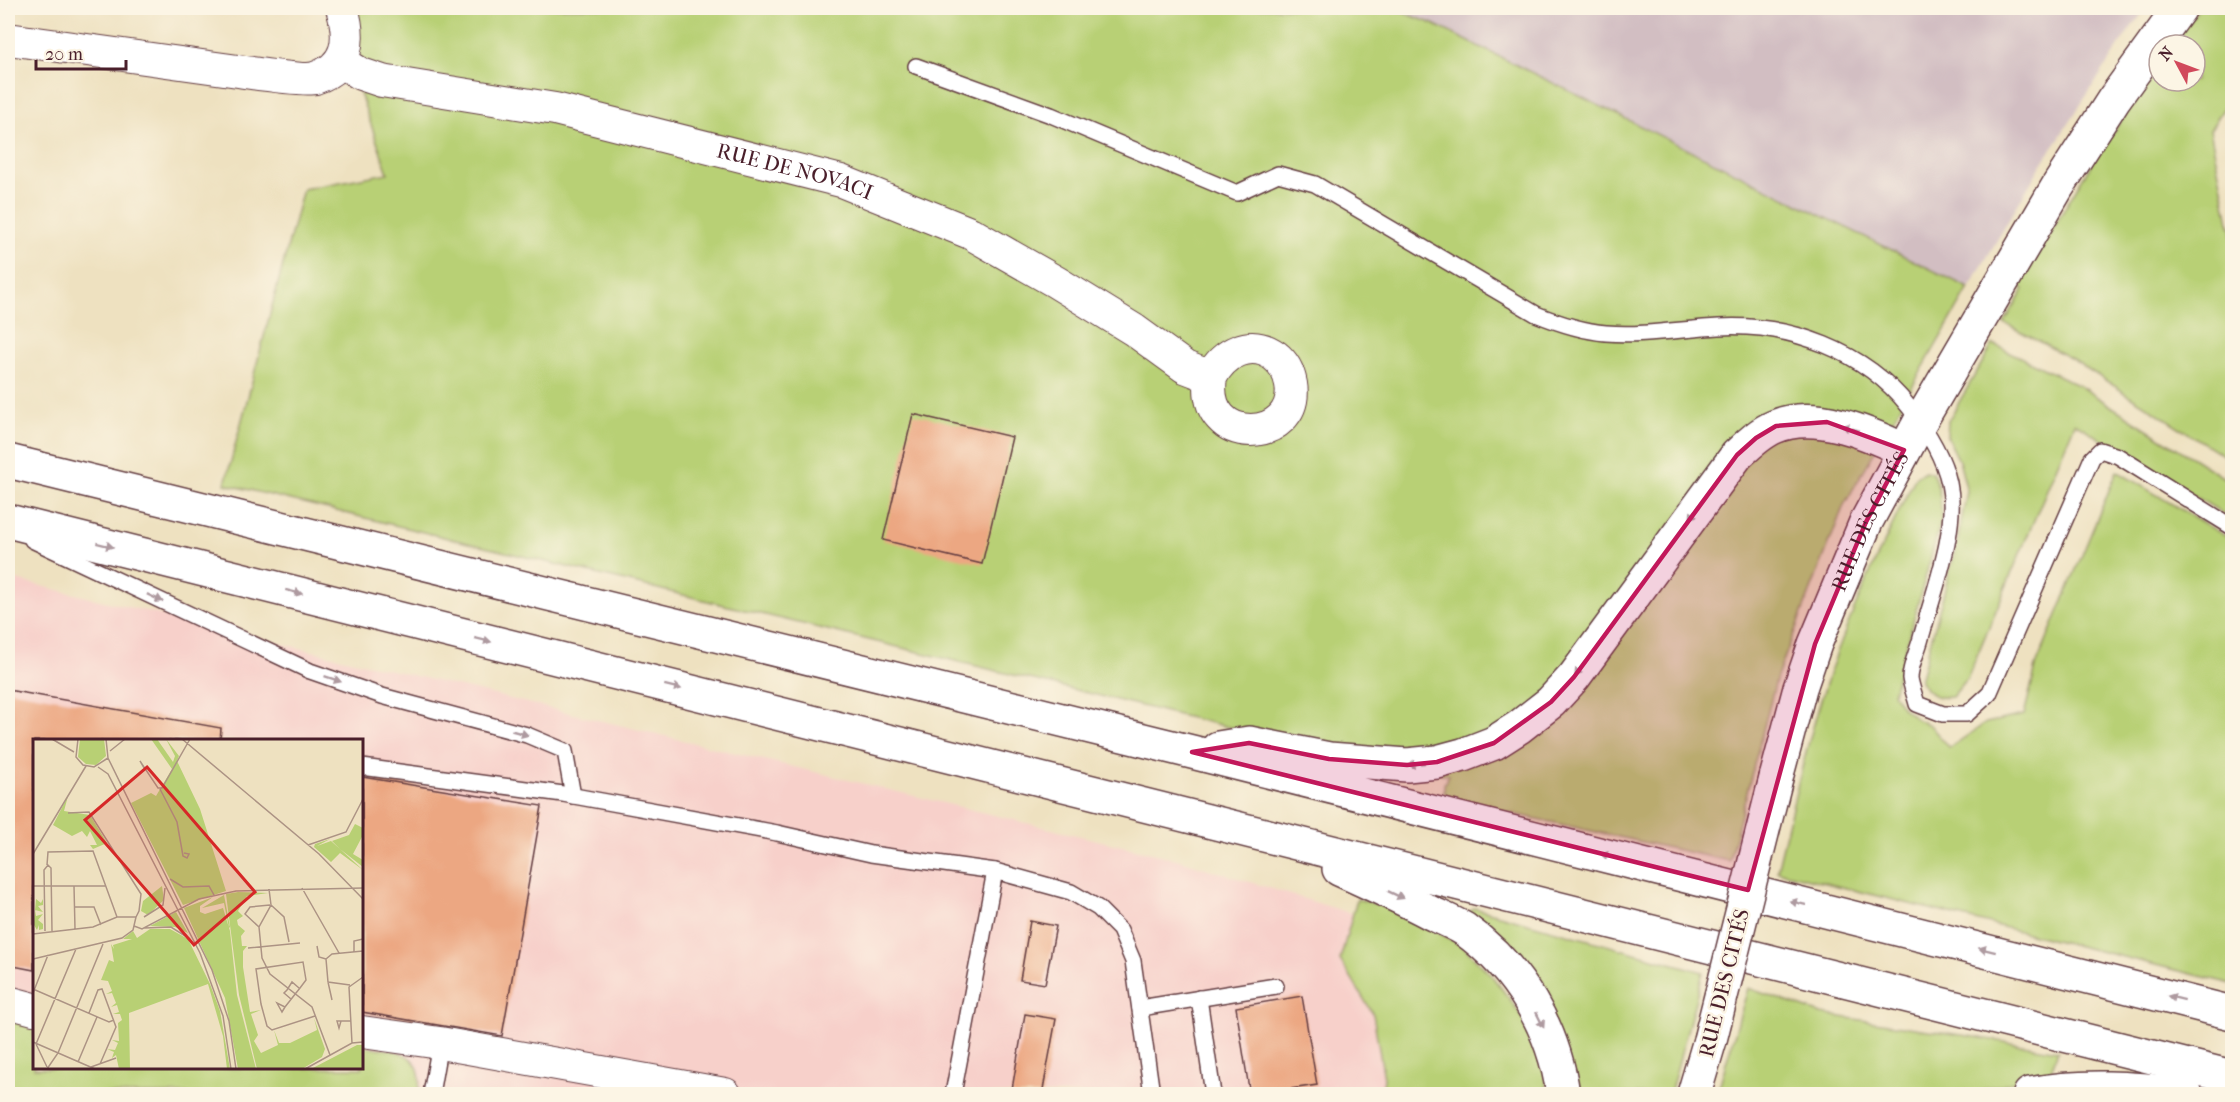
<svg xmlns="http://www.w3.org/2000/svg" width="2240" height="1102" font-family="'IM FELL French Canon',serif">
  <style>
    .built { fill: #f7d0ca; fill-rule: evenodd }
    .industrial { fill: #d2bec2 }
    .green { fill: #b8d074; stroke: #817850; stroke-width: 1.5 }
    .building { fill: #eca782 }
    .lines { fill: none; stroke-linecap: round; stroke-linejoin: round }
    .lane-casing { stroke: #633c41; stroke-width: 18 }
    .street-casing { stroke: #633c41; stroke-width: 34 }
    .secondary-casing { stroke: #633c41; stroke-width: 36 }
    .primary-casing { stroke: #633c41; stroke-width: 36 }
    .lane { stroke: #fff; stroke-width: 15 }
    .street { stroke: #fff; stroke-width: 32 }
    .secondary { stroke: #fff; stroke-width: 33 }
    .primary { stroke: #fff; stroke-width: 33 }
    .secondary-bridge-casing { stroke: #633c41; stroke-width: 36; stroke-linecap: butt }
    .secondary-bridge { stroke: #fff; stroke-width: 33 }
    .oneway { fill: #ae9aa0 }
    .marked { fill: #c2185b; fill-opacity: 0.2; stroke: #c2185b; stroke-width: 4.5; stroke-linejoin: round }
    .labels { text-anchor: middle; stroke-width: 5; stroke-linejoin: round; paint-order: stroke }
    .street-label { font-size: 21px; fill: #4a1f2b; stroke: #fcf5e5 }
    .inset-road { fill: none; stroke: #ac9384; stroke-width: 1.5 }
    .view { fill: #d62828; fill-opacity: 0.15; stroke: #d62828; stroke-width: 3 }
    .inset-edge { fill: none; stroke: #4a1f2b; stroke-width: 3 }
  </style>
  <rect width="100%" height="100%" fill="#fcf5e5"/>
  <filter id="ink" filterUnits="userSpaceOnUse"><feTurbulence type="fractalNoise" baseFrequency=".0167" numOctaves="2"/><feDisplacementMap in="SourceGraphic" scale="12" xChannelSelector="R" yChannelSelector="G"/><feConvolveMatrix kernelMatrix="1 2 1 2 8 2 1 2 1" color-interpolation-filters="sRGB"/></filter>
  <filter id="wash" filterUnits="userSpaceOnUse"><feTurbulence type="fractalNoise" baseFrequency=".008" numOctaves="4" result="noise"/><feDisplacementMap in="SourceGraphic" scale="24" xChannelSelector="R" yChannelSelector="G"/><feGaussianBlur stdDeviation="1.35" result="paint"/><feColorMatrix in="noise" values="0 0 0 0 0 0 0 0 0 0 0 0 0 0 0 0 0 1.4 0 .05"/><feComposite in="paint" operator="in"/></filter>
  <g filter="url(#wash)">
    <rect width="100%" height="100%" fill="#eee1c0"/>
    <path class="built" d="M8 578 1176 859 1353 914 1340 960 1373 1014 1384 1078 1382 1094H448L411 1089 410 1094H8ZM34 740H362V1068H34Z"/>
    <polygon class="industrial" points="1390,8 2147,8 2130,29 2038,170 1969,288 1431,23"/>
    <g class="green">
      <polygon points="330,8 1390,8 1431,23 1969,288 1844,505 1777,677 1729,861 1450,800 1444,792 1444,784 1449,775 1319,749 225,484 303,189 388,173"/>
      <polygon points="2199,8 2232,8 2232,95 2210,130 2230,227 2232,227 2232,461 2072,359 2004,323 2024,289 2019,286 2082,179 2159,63 2159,81 2195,81 2195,45 2172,45"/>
      <path d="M1993 344 2078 385 2232 483V519L2075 423 1967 679 1952 697C1935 699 1929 694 1920 681L1957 544 1967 491 1959 461 1947 436 1948 421Z"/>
      <path d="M1925 471 1932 473C1941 488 1941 503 1941 521L1893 693 1903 708 1918 720 1930 725 1949 748 1986 723 2024 715 2037 663 2117 471 2232 540V984L1777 871C1793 804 1808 737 1830 672 1853 605 1885 540 1916 476Z"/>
      <polygon points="1357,899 1395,909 1463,946 1492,976 1517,1009 1532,1032 1545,1071 1547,1094 1382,1094 1384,1078 1373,1014 1340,960"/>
      <polygon points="1474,908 1703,972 1670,1094 1576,1094 1467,915"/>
      <polygon points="1748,988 1821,1014 1975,1037 2058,1051 2049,1076 1995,1086 1972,1094 1717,1094"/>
      <path d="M8 1015 34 1024V1068H362V1046C394 1050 428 1050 418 1094H8Z"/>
    </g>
    <g id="blocks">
      <g class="building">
        <polygon points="913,414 1012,437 982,564 883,540"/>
        <polygon points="8,690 221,728 220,741 34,741 34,970 8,965"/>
        <polygon points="362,777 542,806 502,1036 362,1012"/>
        <polygon points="1030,921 1056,926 1045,984 1020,980"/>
        <polygon points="1302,996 1317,1085 1250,1095 1236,1007"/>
        <polygon points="1025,1014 1056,1019 1042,1095 1011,1095"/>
      </g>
    </g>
  </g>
  <g filter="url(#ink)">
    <use href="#blocks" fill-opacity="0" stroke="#633c41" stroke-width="1.5"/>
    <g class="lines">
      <defs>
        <g id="lane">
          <path d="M916 66 1051 115 1237 193 1278 174 1315 184 1536 314C1558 323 1582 331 1606 333 1643 336 1682 329 1719 327 1790 323 1865 351 1909 407 1926 429 1943 455 1949 483 1959 528 1933 593 1921 638 1918 650 1910 666 1910 678 1911 686 1915 696 1917 704L1943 714H1967L1989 694 2092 458 2100 450 2118 456 2232 527"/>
          <polyline points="32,540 310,671 382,696 527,735 565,751 573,796"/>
          <polyline points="362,767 563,794 777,833 871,854 995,871 1071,892 1098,908 1120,930 1133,961 1152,1094"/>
          <polyline points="1199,998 1213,1094"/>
          <polyline points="1140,1008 1276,986"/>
          <polyline points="431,1094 440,1043"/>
          <polyline points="953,1094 995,871"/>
        </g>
        <g id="street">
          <path d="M8 39C84 49 161 60 238 71 252 73 304 81 315 78 350 66 351 38 342 8"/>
          <path id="s1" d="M340 61 361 74 382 81 555 109 841 181 970 233 1056 282 1134 330 1185 367 1211 377C1200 450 1301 443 1291 384 1289 373 1284 363 1275 356 1251 338 1223 353 1211 377"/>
          <polyline points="8,1002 34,1009"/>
          <polyline points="362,1032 440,1043 725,1094"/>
        </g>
        <g id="secondary">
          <path id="s2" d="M1776 778 1800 688 1815 644 1866 522 1920 422 2058 186 2114 99 2180 8"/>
          <polyline points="1694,1094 1710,1040"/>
        </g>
        <g id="primary">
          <polyline points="8,461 1192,752 2232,1013"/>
          <polyline points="8,521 2232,1077"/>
          <path d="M1218 748 1249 743 1329 759 1407 765 1437 762 1463 755 1494 743 1519 727 1551 702 1574 677 1737 455C1749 444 1760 433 1774 427 1814 409 1868 433 1904 450"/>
          <path d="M1339 869C1370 883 1401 897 1431 913 1442 918 1454 923 1464 929 1519 968 1554 1029 1563 1094"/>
          <path d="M2030 1094C2082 1084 2134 1088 2186 1094"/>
        </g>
      </defs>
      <use href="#lane" class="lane-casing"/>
      <use href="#street" class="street-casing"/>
      <use href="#secondary" class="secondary-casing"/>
      <use href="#primary" class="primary-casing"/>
      <use href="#lane" class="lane"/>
      <use href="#street" class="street"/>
      <use href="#secondary" class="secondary"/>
      <use href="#primary" class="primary"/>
      <defs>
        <polyline id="secondary-bridge" points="1710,1040 1776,778"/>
      </defs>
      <use href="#secondary-bridge" class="secondary-bridge-casing"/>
      <use href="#secondary-bridge" class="secondary-bridge"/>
    </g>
    <defs><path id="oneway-solid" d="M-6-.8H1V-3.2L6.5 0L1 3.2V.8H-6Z" transform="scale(1.5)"/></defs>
    <g class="oneway">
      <use href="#oneway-solid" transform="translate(1850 428) rotate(-164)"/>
      <use href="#oneway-solid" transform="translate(1695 512) rotate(126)"/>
      <use href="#oneway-solid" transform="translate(105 545) rotate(14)"/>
      <use href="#oneway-solid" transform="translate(294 592) rotate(14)"/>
      <use href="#oneway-solid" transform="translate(155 598) rotate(25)"/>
      <use href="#oneway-solid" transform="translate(483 640) rotate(14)"/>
      <use href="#oneway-solid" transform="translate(1580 669) rotate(127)"/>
      <use href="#oneway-solid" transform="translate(333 679) rotate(19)"/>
      <use href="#oneway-solid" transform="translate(673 687) rotate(14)"/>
      <use href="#oneway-solid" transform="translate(520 733) rotate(16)"/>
      <use href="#oneway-solid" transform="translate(1416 764) rotate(174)"/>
      <use href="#oneway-solid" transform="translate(1609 856) rotate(-166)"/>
      <use href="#oneway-solid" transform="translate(1396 895) rotate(25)"/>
      <use href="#oneway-solid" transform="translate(1798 903) rotate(-166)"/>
      <use href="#oneway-solid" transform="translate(1987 950) rotate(-166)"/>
      <use href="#oneway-solid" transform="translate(2176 998) rotate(-166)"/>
      <use href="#oneway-solid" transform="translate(1540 1020) rotate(64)"/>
    </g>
  </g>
  <path class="marked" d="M1827 422 1904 450 1866 522 1815 644 1748 890 1192 752 1249 743 1329 759 1407 765 1437 762 1494 743 1551 702 1574 677 1737 455 1756 438 1776 426Z"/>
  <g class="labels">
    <g class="street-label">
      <text dy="7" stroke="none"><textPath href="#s1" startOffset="470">RUE DE NOVACI</textPath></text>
      <text dy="7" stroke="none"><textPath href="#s2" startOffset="274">RUE DES CITÉS</textPath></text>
      <text transform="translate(1724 983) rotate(-76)" y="7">RUE DES CITÉS</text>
    </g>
  </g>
  <g transform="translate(33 739)">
    <rect width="330" height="330" fill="#eee1c0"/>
    <path d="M47 0H71L73 17 63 26 53 25 45 18ZM118 0H124L140 23 142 17 133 0 146 17 144 22 167 70 193 152 150 166 98 64 118 54 123 57 139 30ZM35 57 31 72 57 76 74 104 60 110 57 106H64L57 92 54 98 49 92 39 97 20 86ZM322 85 330 89V96L320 115 330 121V128L307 110 330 131 307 114 298 123 281 108 282 105 297 100 284 107 298 102 307 110 299 102 316 96ZM129 147 131 161 115 176 108 172 110 162ZM205 153 235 154 214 157 205 172 210 177 204 181 205 186 212 192 208 197 209 207H214L210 212V228L217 273 228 271 218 275 225 296 221 302 228 314 245 306 241 291 246 304H257L284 291 281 279 292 310 289 318 269 330H224L206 256 193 155ZM191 156 197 188 196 189 191 164 169 169ZM180 158 167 167V173L172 175 190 169 197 192 204 256 223 330H205L192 259 151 169ZM3 160 8 164 10 160V166L5 167 10 173 2 171 3 177 10 175 5 181 10 185V190L6 191V186L4 191 1 186 0 193ZM143 173 155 194 142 188 117 187ZM117 190H137L155 200 177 245 187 272 197 330H194L190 297 175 245 96 274 97 330H86L83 316 79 319 81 313 74 310 82 311 85 304 79 301 86 302 85 284 89 281 87 275H80L86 273 84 266 78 268 83 264 79 254 73 255 79 252 75 242 68 241 76 221 81 223 78 205 81 210 80 206 99 200H90L100 192 104 199ZM324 306H330V330H278Z" fill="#b8d074"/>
    <path class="inset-road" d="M19 0 41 13M45 0 43 18 50 26 61 28 75 19 73 0M149 0 286 115 330 160M77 12 92 0M75 19 179 231 196 282 203 330M65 28 75 35 167 214 190 277 198 330M111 29 107 22 125 49H129L157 0M127 50 144 83 150 117 154 119 156 115 151 114M275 106 313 93 330 60M0 115 53 27M14 126 15 113 60 112 84 178M137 140 150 148 176 147 181 156M0 147H73M41 147 42 190M269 149 306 214M236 150 238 166 226 188 229 219 237 235 279 268 297 316M238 166 251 178 256 203M41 168H61L68 186M111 178 130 166 132 149M101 187 109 190 166 160 203 152 330 149M226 188 212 175 217 168 237 166M111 189 138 188 157 200M12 192 11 131 15 126 18 129 19 192M0 195 60 188 84 178H103L106 172 108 155 56 73 35 74M284 207 286 218 293 220M215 209 267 204M321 213V202L330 200M0 220 89 199 100 191 103 178M295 243 299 261M317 246 295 243 293 220 299 215 330 212M0 250 76 283 81 281M0 254 15 216M258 260 251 254 254 251 259 243 266 249M252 268 244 264 249 273 252 268 263 254 267 249 273 241 270 223 223 230 228 265 234 287 239 291 282 277M56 274 65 251 69 250 83 288 67 325M308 282 306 289 304 282H318M0 303 62 330M319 304 316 248 330 238M3 305 43 210M3 305 14 328M45 323 64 278M58 328 83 319M14 330 25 314 70 205M272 330 319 304 330 303"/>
    <path class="view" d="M114 28 222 153 161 206 52 81Z"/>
    <rect width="330" height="330" class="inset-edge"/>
  </g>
  <rect width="2240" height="1102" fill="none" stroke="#fcf5e5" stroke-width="30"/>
  <g transform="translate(2177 63) rotate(311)"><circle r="28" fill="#fcf5e5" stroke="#b59f9b" stroke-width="1.5"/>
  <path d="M0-4.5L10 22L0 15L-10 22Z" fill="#d1495b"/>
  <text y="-9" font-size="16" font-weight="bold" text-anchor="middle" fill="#4a1f2b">N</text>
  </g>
  <path d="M36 60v9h90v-9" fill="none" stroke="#4a1f2b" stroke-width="3"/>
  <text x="45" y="60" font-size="18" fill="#4a1f2b" stroke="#fcf5e5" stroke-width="4.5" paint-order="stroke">20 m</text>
</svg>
